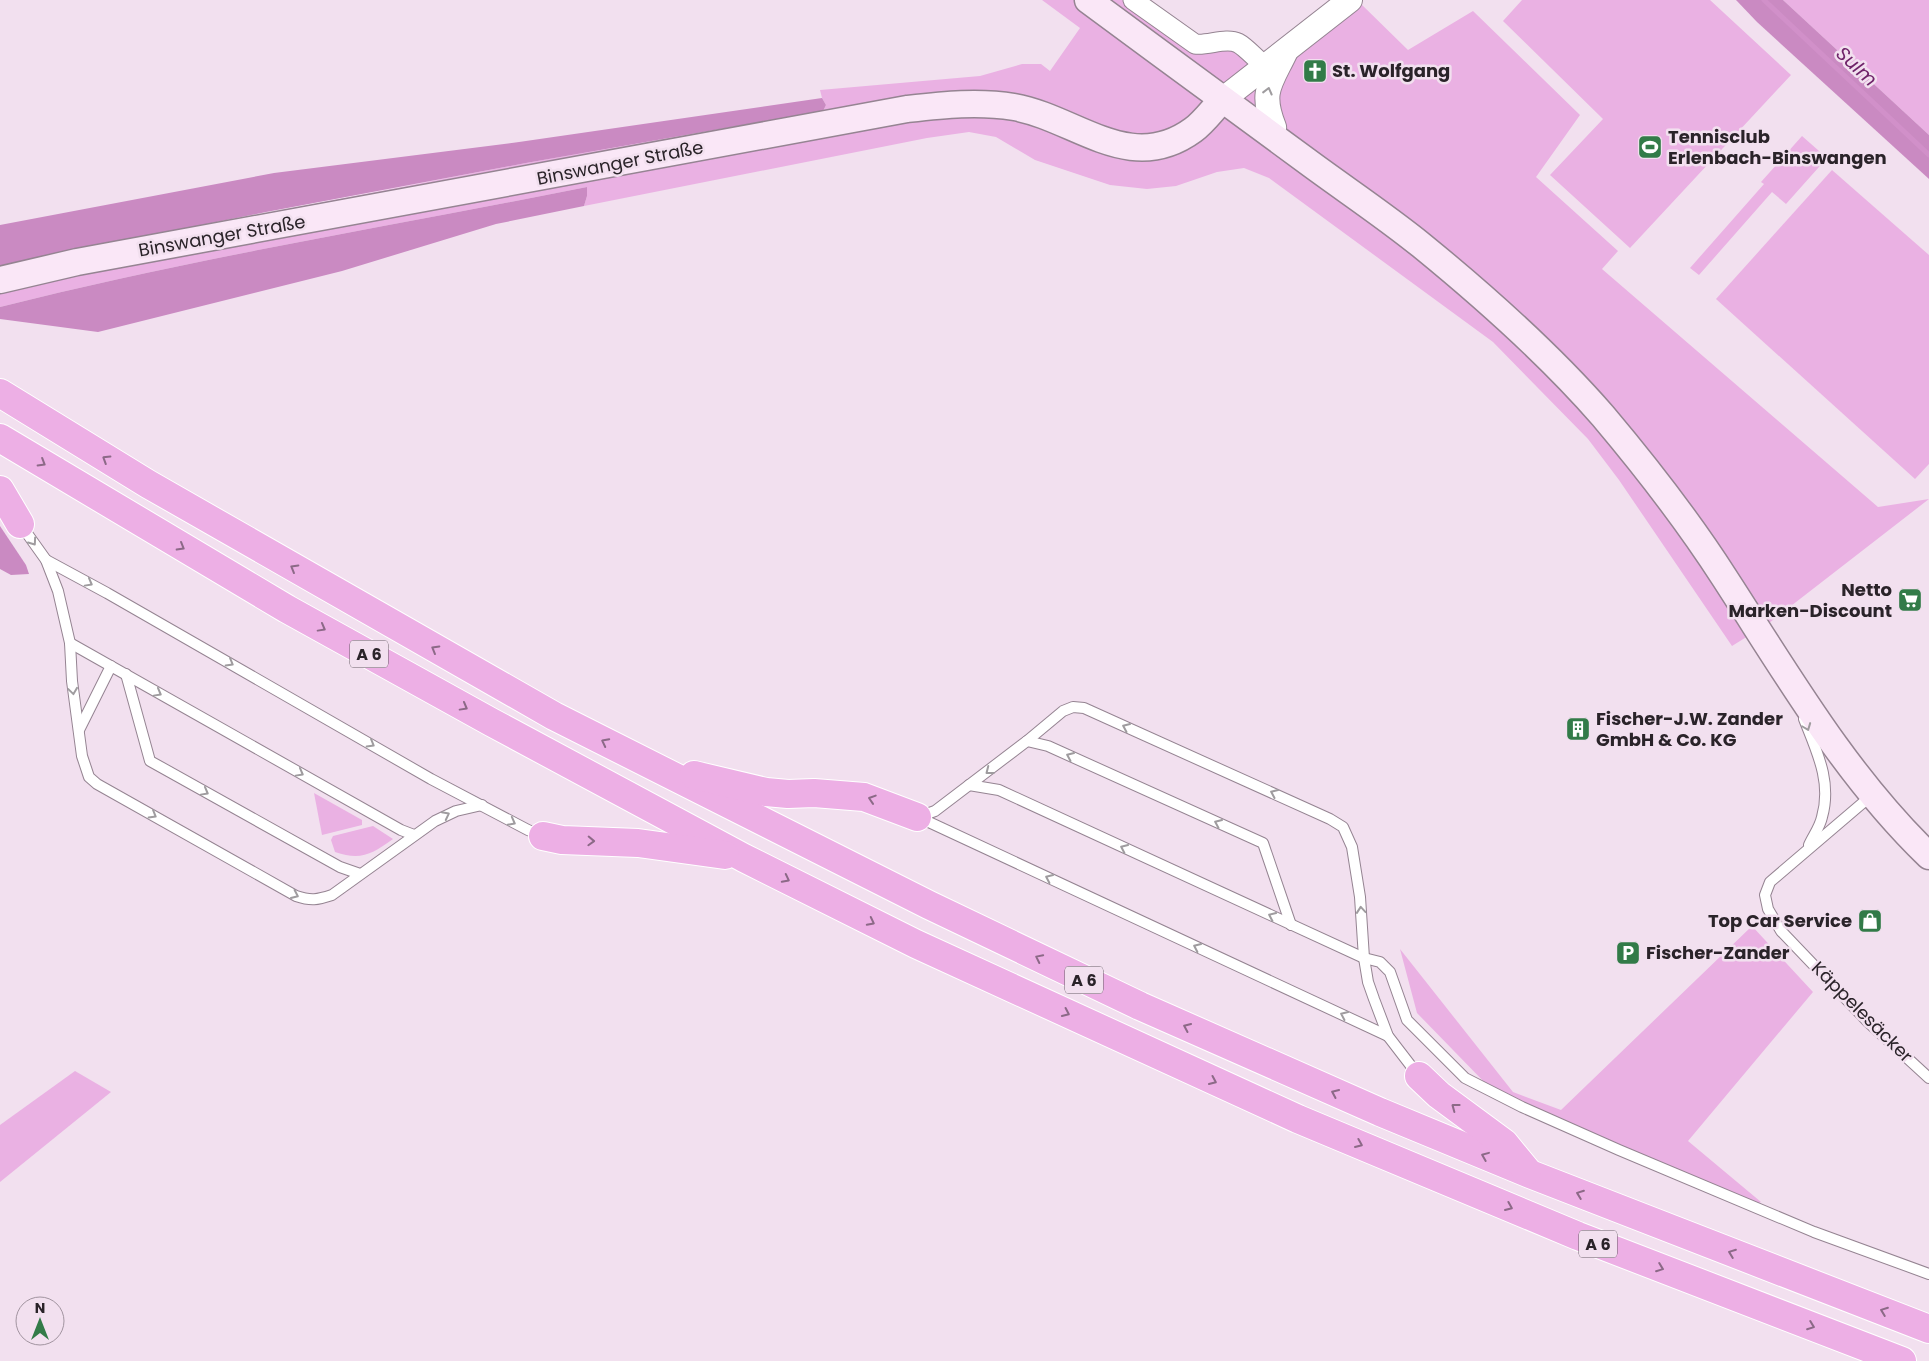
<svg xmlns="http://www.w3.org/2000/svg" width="1929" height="1361" font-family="Poppins,sans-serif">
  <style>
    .green { fill: #eab1e3 }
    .forest { fill: #ca8ac2 }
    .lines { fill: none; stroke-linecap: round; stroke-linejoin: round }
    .stream { stroke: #d190c9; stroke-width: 5 }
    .service-casing { stroke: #958492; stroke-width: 12 }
    .minor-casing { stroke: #958492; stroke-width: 21 }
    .tertiary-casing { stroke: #958492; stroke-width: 26 }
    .secondary-casing { stroke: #958492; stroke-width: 29 }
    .motorway-casing { stroke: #fff; stroke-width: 30 }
    .service { stroke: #fff; stroke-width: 10 }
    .minor { stroke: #fff; stroke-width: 19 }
    .tertiary { stroke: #fff; stroke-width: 24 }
    .secondary { stroke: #fae7f7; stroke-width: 26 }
    .motorway { stroke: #edafe5; stroke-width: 28 }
    .oneway { stroke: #9f9c9f }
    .oneway2 { stroke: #8c6987 }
    .labels { text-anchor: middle; stroke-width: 5; stroke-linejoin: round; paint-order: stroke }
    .shield { fill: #f2e0ef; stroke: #665c64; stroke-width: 1 }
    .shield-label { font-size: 16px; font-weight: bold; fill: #2a2329 }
    .poi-label { font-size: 18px; font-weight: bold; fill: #2a2329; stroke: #f2e0ef; text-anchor: start }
    .street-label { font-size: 18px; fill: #2a2329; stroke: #f2e0ef }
    .water-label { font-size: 19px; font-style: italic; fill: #70246a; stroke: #f2e0ef }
  </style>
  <rect width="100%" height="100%" fill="#f2e0ef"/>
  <g class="green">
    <path d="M1042 0H1122L1184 46 1230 49 1274 84 1308 43 1359 2 1408 50 1473 11 1580 115 1536 177 1618 251 1602 269 1878 507 1929 499 1769 623 1732 646 1619 480 1588 439 1493 342 1269 178 1244 168 1217 172 1176 186 1147 189 1110 185 1035 160 996 137 969 132 927 138 584 206 587 196V187C391 226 194 258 0 307V266L40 257 526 163 823 111 826 105 822 98 820 90 980 76 1022 64H1041L1050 71 1080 28Z"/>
    <polygon points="1522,0 1710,0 1791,75 1630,248 1550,175 1603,119 1503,21"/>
    <polygon points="1783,0 1929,0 1929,135"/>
    <polygon points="1802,136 1827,158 1786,204 1772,192 1699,275 1690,268 1764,184 1761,182"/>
    <polygon points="1832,170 1929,255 1929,464 1915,479 1716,299"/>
    <polygon points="314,793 362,820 362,825 322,835"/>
    <path d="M373 826 393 839C372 854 361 861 335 852L331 840 333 836Z"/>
    <polygon points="1752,926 1813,992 1688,1141 1761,1202 1757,1204 1544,1113 1489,1087 1417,1013 1400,949 1513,1092 1561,1110"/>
    <polygon points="75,1071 111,1092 0,1182 0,1125"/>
  </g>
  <g class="forest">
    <polygon points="1736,0 1783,0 1929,135 1929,179 1757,22"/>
    <polygon points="822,98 826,105 823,111 526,163 266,212 0,266 0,225 274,173 519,142"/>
    <path d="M587 187V196L584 206 496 224 342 271 98 332 0 319V307C194 258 391 226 587 187Z"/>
    <polygon points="0,526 26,565 29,574 11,575 0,569"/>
  </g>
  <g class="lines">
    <polyline class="stream" points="1764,0 1929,155"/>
    <defs>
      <g id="service">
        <path d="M21 525 46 560 58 591 70 643 72 681 82 756 89 777 97 784 296 896C311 901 317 900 332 895L435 821 456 811 482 805"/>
        <polyline points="46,560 107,593 431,779 528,830 543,836"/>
        <polyline points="70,643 401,830 414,835"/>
        <polyline points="126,674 150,761 340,867 360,874"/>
        <path d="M1804 719C1817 752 1832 782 1822 817 1820 827 1813 836 1809 845"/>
        <polyline points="79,730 111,666"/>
        <polyline points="1027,741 1048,746 1263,843 1291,925"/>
        <polyline points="969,785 999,790 1364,958 1380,962 1390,972 1407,1020 1465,1078 1522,1107 1619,1150 1814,1232 1929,1274"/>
        <polyline points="1872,795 1770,882 1765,895 1768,909 1781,931 1868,1022 1929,1078"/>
        <polyline points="918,817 935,811 1027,741 1063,711 1073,707 1084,708 1330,819 1343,827 1352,847 1360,897 1364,958 1368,982 1374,999 1388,1036 1418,1075"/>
        <polyline points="918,817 1388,1036"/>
      </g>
      <path id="minor" d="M1133 0 1195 44C1208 46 1226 37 1238 43 1246 47 1257 60 1265 66"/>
      <g id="tertiary">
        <polyline points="1222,100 1350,0"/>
        <path d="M1268 133 1274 127C1260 92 1270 84 1285 53"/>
      </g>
      <g id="secondary">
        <path d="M1088 0C1160 53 1231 106 1304 159 1343 188 1384 215 1421 245 1486 298 1549 354 1603 416 1646 467 1688 521 1724 577 1787 674 1845 775 1929 856"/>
        <path d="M0 280 77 262 907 109C943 105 978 101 1014 107 1076 118 1130 176 1193 130 1204 122 1213 109 1222 100"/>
      </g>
      <g id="motorway">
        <polyline points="0,393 148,484 554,716 929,905 1140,1006 1380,1112 1530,1174 1929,1329"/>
        <polyline points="0,438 287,609 491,722 744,858 916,944 1298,1119 1578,1236 1902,1361"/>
        <polyline points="0,490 20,524"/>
        <polyline points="694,775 766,792 788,794 814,793 864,797 917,817"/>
        <polyline points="543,836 562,840 638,843 725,855"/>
        <polyline points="1419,1076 1439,1095 1504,1143 1527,1171"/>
      </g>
    </defs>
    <use href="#service" class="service-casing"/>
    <use href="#minor" class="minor-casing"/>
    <use href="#tertiary" class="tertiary-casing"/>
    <use href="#secondary" class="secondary-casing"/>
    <use href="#motorway" class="motorway-casing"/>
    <use href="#service" class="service"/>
    <use href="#minor" class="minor"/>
    <use href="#tertiary" class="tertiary"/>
    <use href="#secondary" class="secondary"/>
    <use href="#motorway" class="motorway"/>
  </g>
  <defs><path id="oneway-chevron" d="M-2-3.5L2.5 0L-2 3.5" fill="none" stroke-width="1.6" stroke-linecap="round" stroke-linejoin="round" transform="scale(1.25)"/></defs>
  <g class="oneway">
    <use href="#oneway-chevron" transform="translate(1268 91) rotate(-76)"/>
    <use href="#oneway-chevron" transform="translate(33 542) rotate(55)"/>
    <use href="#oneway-chevron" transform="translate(89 583) rotate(29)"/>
    <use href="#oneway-chevron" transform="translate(230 663) rotate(30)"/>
    <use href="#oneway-chevron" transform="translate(73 691) rotate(82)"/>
    <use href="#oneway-chevron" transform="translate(158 693) rotate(29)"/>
    <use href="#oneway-chevron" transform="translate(1126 727) rotate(-156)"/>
    <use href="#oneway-chevron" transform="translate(1807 727) rotate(69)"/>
    <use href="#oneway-chevron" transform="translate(371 744) rotate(30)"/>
    <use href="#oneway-chevron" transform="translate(1070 756) rotate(-156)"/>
    <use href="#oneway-chevron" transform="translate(989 771) rotate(142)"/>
    <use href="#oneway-chevron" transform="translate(300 773) rotate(29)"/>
    <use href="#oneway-chevron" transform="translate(205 792) rotate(29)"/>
    <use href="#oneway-chevron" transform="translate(1274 793) rotate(-156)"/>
    <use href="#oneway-chevron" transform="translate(153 815) rotate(30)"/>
    <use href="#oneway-chevron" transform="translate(446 815) rotate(-27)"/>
    <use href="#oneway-chevron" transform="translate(512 822) rotate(28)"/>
    <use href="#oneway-chevron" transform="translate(1218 823) rotate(-156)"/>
    <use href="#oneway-chevron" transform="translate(1124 848) rotate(-155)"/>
    <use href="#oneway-chevron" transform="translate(1049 878) rotate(-155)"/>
    <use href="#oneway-chevron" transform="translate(295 895) rotate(25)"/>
    <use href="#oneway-chevron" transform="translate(1361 910) rotate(-95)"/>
    <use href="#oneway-chevron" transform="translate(1272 916) rotate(-155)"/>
    <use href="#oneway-chevron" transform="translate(1197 947) rotate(-155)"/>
    <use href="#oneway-chevron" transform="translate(1344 1015) rotate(-155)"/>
  </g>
  <g class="oneway2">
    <use href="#oneway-chevron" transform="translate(106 459) rotate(-148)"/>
    <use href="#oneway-chevron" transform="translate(42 463) rotate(31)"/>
    <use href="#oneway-chevron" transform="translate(181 547) rotate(30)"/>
    <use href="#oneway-chevron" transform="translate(294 568) rotate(-150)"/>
    <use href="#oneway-chevron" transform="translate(322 628) rotate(29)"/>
    <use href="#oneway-chevron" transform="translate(435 649) rotate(-150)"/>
    <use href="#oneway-chevron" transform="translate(464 707) rotate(29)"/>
    <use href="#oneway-chevron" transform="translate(605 742) rotate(-153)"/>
    <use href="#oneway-chevron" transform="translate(872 799) rotate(-162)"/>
    <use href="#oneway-chevron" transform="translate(591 841) rotate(2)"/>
    <use href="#oneway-chevron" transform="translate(786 879) rotate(27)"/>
    <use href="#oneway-chevron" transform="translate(871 922) rotate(27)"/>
    <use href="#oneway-chevron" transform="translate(1039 958) rotate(-154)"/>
    <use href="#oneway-chevron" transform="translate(1066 1013) rotate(25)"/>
    <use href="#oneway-chevron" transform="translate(1187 1027) rotate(-156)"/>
    <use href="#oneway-chevron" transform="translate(1213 1081) rotate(24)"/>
    <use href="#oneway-chevron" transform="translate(1335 1093) rotate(-156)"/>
    <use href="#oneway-chevron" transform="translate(1455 1107) rotate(-143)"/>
    <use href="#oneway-chevron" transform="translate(1359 1144) rotate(23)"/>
    <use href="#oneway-chevron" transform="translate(1485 1156) rotate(-158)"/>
    <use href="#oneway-chevron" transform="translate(1580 1194) rotate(-159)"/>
    <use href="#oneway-chevron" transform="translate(1509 1207) rotate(23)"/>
    <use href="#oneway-chevron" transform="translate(1732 1253) rotate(-159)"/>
    <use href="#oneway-chevron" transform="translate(1660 1268) rotate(21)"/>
    <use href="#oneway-chevron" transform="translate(1884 1311) rotate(-159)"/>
    <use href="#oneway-chevron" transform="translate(1811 1326) rotate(21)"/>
  </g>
  <defs>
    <symbol id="church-square" viewBox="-11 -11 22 22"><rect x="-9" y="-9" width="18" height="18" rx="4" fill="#327b48" stroke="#f2e0ef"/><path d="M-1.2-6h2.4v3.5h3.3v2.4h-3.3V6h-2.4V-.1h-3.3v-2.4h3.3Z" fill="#fff"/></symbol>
    <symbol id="stadium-square" viewBox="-11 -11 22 22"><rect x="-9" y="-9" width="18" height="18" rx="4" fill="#327b48" stroke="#f2e0ef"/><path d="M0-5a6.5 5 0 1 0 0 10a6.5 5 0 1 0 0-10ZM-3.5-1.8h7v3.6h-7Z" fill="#fff"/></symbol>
    <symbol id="supermarket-square" viewBox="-11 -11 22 22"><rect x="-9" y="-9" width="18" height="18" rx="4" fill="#327b48" stroke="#f2e0ef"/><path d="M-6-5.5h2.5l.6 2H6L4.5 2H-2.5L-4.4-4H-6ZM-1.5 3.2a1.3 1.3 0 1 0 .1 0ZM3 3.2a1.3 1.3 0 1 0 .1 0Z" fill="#fff"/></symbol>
    <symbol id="building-square" viewBox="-11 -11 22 22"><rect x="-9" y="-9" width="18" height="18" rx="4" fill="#327b48" stroke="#f2e0ef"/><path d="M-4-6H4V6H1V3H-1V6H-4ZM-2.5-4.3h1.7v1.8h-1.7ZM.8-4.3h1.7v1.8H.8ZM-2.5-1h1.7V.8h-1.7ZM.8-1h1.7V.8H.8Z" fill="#fff"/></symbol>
    <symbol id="shop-square" viewBox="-11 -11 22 22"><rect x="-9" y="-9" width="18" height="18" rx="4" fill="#327b48" stroke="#f2e0ef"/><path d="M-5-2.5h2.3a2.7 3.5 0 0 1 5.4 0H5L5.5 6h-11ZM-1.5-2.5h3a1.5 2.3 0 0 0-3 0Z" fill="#fff"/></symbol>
    <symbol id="parking-square" viewBox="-11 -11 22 22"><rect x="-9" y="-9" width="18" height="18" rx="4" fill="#327b48" stroke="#f2e0ef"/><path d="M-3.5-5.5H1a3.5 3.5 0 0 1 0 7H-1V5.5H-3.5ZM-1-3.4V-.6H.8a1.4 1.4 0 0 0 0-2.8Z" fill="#fff"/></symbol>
  </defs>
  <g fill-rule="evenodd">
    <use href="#church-square" x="1301" y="57" width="28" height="28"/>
    <use href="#stadium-square" x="1636" y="133" width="28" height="28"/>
    <use href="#supermarket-square" x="1896" y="586" width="28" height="28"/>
    <use href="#building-square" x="1564" y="715" width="28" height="28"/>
    <use href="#shop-square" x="1856" y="907" width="28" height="28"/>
    <use href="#parking-square" x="1614" y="939" width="28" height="28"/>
  </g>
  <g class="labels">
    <g class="shield">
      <rect x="350" y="640.5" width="38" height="27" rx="4"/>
      <rect x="1065" y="966.5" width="38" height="27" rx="4"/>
      <rect x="1579" y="1230.5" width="38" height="27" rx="4"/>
    </g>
    <g class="shield-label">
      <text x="369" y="660">A 6</text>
      <text x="1084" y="986">A 6</text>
      <text x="1598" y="1250">A 6</text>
    </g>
    <g class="poi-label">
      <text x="1332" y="77">St. Wolfgang</text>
      <text x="1668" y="143">Tennisclub<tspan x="1668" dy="21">Erlenbach-Binswangen</tspan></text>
      <text x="1892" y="596" text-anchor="end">Netto<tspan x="1892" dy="21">Marken-Discount</tspan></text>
      <text x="1596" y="725">Fischer-J.W. Zander<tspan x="1596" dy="21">GmbH &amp; Co. KG</tspan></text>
      <text x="1852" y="927" text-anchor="end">Top Car Service</text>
      <text x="1646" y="959">Fischer-Zander</text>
    </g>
    <g class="street-label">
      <text transform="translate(620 163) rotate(-11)" y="6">Binswanger Straße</text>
      <text transform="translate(222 236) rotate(-10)" y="6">Binswanger Straße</text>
      <text transform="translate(1862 1012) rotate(45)" y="6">Käppelesäcker</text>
    </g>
    <g class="water-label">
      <text transform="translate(1857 66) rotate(43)" y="7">Sulm</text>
    </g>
  </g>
  <g transform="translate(40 1321)"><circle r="24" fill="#f2e0ef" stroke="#a294a0"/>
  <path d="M0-4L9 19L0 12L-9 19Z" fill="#327b48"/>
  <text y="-8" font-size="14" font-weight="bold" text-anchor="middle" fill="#2a2329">N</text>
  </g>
</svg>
